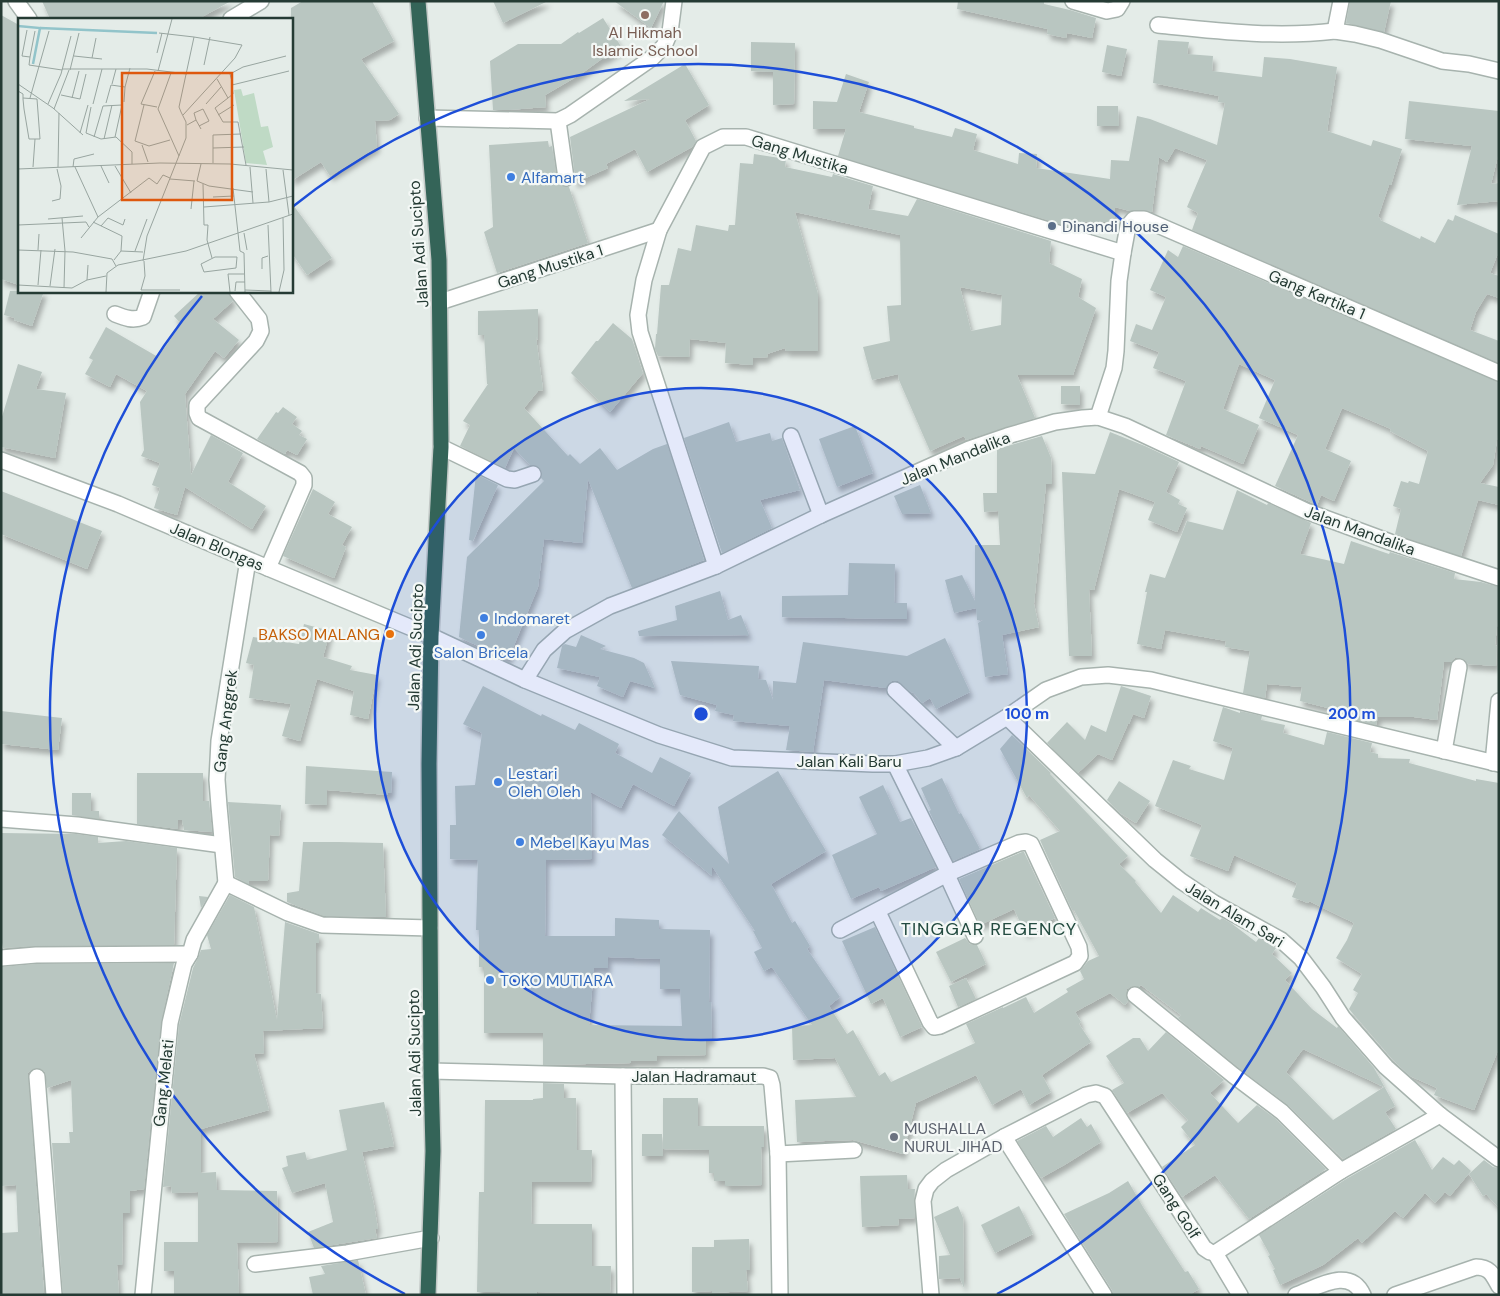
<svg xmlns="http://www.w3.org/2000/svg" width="1500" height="1296" font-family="'DM Sans',sans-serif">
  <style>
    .building { fill: #b9c6c1; fill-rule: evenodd; filter: url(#shadow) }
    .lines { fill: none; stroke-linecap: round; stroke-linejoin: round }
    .minor-casing { stroke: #a7b3ae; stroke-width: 18 }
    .highway-casing { stroke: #c2c8c6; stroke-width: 18 }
    .minor { stroke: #fff; stroke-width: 15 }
    .highway { stroke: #346458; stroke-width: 15 }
    .ring { fill: none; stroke: #1d4ed8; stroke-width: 2.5 }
    .education-dot { fill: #8d6e63; stroke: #f4f8f6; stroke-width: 2 }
    .shop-dot { fill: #3f7fe0; stroke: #f4f8f6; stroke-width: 2 }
    .service-dot { fill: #5c6f8a; stroke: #f4f8f6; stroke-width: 2 }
    .food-dot { fill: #e8710a; stroke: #f4f8f6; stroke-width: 2 }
    .worship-dot { fill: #6b7280; stroke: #f4f8f6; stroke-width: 2 }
    .labels { text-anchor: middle; stroke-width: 4.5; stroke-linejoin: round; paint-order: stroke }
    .education-label { font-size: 16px; fill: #785e54; stroke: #f4f8f6 }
    .street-label { font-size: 16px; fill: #253b34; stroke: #f4f8f6 }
    .shop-label { font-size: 16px; fill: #366cbe; stroke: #f4f8f6; text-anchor: start }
    .service-label { font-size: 16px; fill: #4e5e75; stroke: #f4f8f6; text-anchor: start }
    .food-label { font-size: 16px; fill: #c56008; stroke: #f4f8f6; text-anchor: end }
    .worship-label { font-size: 16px; fill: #5b616d; stroke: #f4f8f6; text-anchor: start }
    .neighbourhood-label { font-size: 18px; letter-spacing: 1px; fill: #234b40; stroke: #f4f8f6 }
    .inset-river { fill: none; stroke: #92c4ca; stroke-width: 2.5 }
    .inset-road { fill: none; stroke: #98a5a0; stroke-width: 1 }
    .view { fill: #de580e; fill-opacity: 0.15; stroke: #de580e; stroke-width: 2.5 }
    .inset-edge { fill: none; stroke: #253b34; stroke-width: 2.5 }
    .centre { fill: #1d4ed8; stroke: #f4f8f6; stroke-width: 2.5 }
    .ring-label { font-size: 15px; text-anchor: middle; font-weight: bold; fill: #1d4ed8; stroke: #f4f8f6; stroke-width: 4.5; stroke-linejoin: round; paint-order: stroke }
  </style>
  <defs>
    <filter id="shadow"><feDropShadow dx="3" dy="5.5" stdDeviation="2.5" flood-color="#0004"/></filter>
  </defs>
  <rect width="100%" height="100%" fill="#e4ece8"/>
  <g class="building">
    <polygon points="42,1 231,1 198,19 50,19"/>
    <polygon points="303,1 372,1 394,41 361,59 399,114 390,120 375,121 377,147 330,176 321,162 291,181 291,8"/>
    <polygon points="493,1 548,1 503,23"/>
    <polygon points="614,1 664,1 651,28"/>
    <polygon points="958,1 1044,1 1044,4 1070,10 1096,18 1092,38 1067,33 1066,38 1047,34 1048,29 957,9"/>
    <polygon points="1350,1 1391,1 1384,32 1346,23"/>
    <polygon points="1,15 19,25 19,285 1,279"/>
    <polygon points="603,18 622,48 604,59 603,58 581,74 545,95 546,107 508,110 493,110 490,61 518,44 561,44 578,32 579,33"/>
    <polygon points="1158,40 1189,42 1187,54 1213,56 1212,71 1262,77 1264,57 1290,59 1337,67 1327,131 1371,146 1373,140 1402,149 1391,185 1389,185 1378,217 1381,219 1380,220 1420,239 1421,236 1435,243 1448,219 1453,221 1455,215 1499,234 1499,251 1490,273 1499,276 1499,298 1487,294 1476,312 1470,330 1499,341 1499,363 1192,230 1198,213 1187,207 1207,160 1175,148 1167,162 1159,157 1152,212 1144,210 1130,211 1115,207 1115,222 1073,222 1073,228 838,156 846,129 813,129 813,101 837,102 846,74 869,82 859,112 914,126 914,128 952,137 955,128 977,134 973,150 1018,164 1019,153 1037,154 1036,168 1110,179 1111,160 1129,161 1137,116 1150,119 1217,145 1225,103 1218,102 1219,96 1153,83"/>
    <polygon points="751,42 795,43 794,104 773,105 773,72 751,71"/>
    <polygon points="1107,45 1127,49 1121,76 1102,72"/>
    <polygon points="685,64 709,105 685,120 696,141 692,147 647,172 635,149 606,164 608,168 574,183 575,177 570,137 650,99 624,101"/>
    <polygon points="1409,101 1499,111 1499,152 1491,184 1499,183 1499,201 1457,205 1472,146 1405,139"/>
    <polygon points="1097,106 1118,106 1119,126 1097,126"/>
    <polygon points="548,141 549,147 552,146 557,180 562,186 569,187 588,243 497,273 484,232 493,227 489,145"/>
    <path d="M754 154 786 159 785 167 832 177 833 174 873 186 868 209 908 216 917 199 1051 241 1049 263 1082 279 1078 297 1096 308 1073 375H1017L1035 418 966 440 964 436 930 451 899 380 898 374 872 380 863 347 890 341 887 306 901 305 900 235 795 212 818 294V351H786L785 348 767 354 768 357 753 358V365L725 363 726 343 690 339 689 357 658 356 655 349 656 334H657L661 285H669L678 248 691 251 696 225 728 231 729 225H735L740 163 753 164ZM960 287 1002 295 1001 325 971 331Z"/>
    <polygon points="291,202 332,258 307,275 291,252"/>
    <polygon points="1183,246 1499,382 1499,428 1493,465 1480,483 1499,487 1499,505 1478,500 1461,556 1395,534 1401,509 1393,506 1401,481 1408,483 1409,481 1419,484 1428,451 1390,431 1391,429 1342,408 1325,449 1351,461 1334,501 1321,495 1317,505 1275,486 1298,435 1259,418 1275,380 1239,364 1223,409 1259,425 1243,464 1201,446 1200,449 1166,435 1186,381 1153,368 1159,352 1130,341 1136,324 1152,330 1166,297 1150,290 1168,250 1178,257"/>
    <polygon points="10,291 44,291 32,326 14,320 15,318 4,315"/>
    <polygon points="201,291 228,291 233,301 213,319 239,340 224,358 215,351 185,394 191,475 211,435 243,453 228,482 266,506 252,529 185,487 177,515 154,508 160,488 152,485 160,463 141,456 144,450 140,402 147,391 116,374 110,387 85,374 93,360 89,358 106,327 158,357 181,324 174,316"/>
    <polygon points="538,309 538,340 536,337 543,390 538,391 524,408 568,456 570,454 580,464 600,448 617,470 653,449 667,444 704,560 632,588 588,479 582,543 544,539 538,587 508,660 459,637 467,557 544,481 541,478 542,472 539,467 534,465 530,465 514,448 505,468 460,446 470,425 463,421 488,384 487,384 484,335 478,335 478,311"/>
    <polygon points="613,323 632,339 643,373 610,412 571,373 596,341 598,341"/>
    <polygon points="18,364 42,372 36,389 66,393 55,458 1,447 1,420"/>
    <polygon points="1061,386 1080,386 1080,405 1061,404"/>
    <polygon points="283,407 297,417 292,424 302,431 299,435 307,439 297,455 287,450 285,454 257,439 276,412 278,413"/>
    <polygon points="729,422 736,442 770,433 772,441 782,438 800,490 760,500 772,528 722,553 684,438"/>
    <polygon points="855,426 873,473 837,487 819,439"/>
    <polygon points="1110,432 1145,446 1179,462 1166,492 1180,500 1178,504 1187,508 1177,532 1148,520 1155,502 1119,489 1094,590 1089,589 1092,656 1069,656 1062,472 1095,474"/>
    <polygon points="1042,436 1051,458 1052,484 1046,484 1034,604 1039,627 1002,635 1008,674 985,677 978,623 983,620 977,620 976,608 954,613 945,580 962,575 975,601 975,545 1000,545 998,511 984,512 983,493 997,493 997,449"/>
    <polygon points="476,474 498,485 473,541 469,540"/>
    <polygon points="920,485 931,513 902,514 894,496"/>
    <polygon points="313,489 335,502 328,514 352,527 342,545 346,547 334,578 283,556"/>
    <polygon points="1237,490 1267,505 1268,503 1311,523 1300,554 1344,564 1351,541 1389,554 1390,552 1455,573 1454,579 1481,582 1499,587 1499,609 1495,645 1497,646 1496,666 1468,664 1465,660 1460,658 1455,658 1451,662 1444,662 1437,720 1414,717 1378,717 1376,725 1331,714 1332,709 1300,701 1302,687 1267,684 1265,698 1243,693 1250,651 1225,647 1226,641 1165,630 1161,649 1137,644 1147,592 1145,592 1150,574 1165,578 1187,521 1223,530"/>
    <polygon points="1,491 102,531 87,569 1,534"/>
    <polygon points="849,563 895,564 894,603 907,603 907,619 782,617 782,596 848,595"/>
    <polygon points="720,591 728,620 741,615 749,635 639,636 638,631 677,620 675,606"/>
    <polygon points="304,624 330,631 323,657 352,666 350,670 377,675 368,719 350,715 354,691 317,679 300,741 282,736 291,704 249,698 254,665 246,663 253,637 299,644"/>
    <polygon points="581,635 606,646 600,649 634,658 644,663 655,688 630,681 623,697 597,686 600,677 557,668 562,646 565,644 576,647"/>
    <polygon points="945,638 970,692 936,709 930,698 922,703 913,692 912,693 898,681 892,681 888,684 886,688 824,680 813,752 786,750 790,726 733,721 734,715 715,711 717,705 680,695 671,661 759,666 758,679 766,680 773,700 773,681 796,683 803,642 907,656"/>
    <path d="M483 686 541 716 542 714 575 730 579 723 619 744 615 753 652 773 660 757 691 773 674 806 633 784 621 808 591 792 592 859 546 860 545 936H615V918L659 920V929L710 930 709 1002H711L712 1040H706V1055L657 1056V1061H631V1063L543 1065V1033H484V967H479V930H476L478 860 450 859V825H456L455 786 475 785 482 733 463 724ZM608 957 660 959V989H680L682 1026 589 1025 594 968H608Z"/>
    <polygon points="1121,686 1151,696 1144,718 1133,714 1129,724 1128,724 1112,760 1098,754 1078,773 1047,743 1067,722 1085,740 1091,725 1106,732"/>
    <polygon points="1223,707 1240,713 1240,711 1262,716 1261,720 1285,725 1283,733 1324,745 1327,732 1372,743 1370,752 1378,754 1378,758 1410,759 1409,763 1476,781 1476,779 1499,783 1499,1048 1474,1110 1434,1095 1437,1088 1410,1076 1393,1060 1349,1009 1358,993 1353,990 1362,974 1336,958 1347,940 1354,923 1309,901 1308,903 1292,897 1297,883 1234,855 1228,871 1190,856 1202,825 1155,806 1173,760 1191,766 1189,769 1224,780 1233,748 1213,741"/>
    <polygon points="1,711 62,718 58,750 1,744"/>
    <path d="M1012 735 1051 773 1050 774 1128 856 1119 864 1136 881 1135 882 1161 913 1173 895 1198 912 1201 908 1220 920 1222 918 1231 923 1256 942 1259 938 1276 948 1272 954 1292 973 1285 980 1312 1009 1337 1028 1338 1026 1375 1069 1374 1068 1395 1106 1385 1112 1396 1129 1343 1159 1288 1105 1239 1068 1178 1018 1181 1015 1141 985 1139 987 1132 986 1127 989 1126 994 1128 1001 1125 1005 1110 993 1075 1012 1081 1022 1079 1024 1091 1042 1042 1075 1051 1092 1029 1105 1021 1089 992 1105 976 1075 916 1103 903 1154 853 1140 797 1142 795 1100 856 1097 835 1058 793 1060 792 1026 812 1025 772 967 764 971 754 952 762 948 753 931H755L712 866V876L662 835 679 811 729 864 718 807 778 771 826 851 771 884 792 923 795 921 810 946 807 949 840 997 829 1006 847 1034 853 1030 879 1076 885 1072 891 1082 975 1043 966 1024 1003 1007V1008L1026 997 1034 1013 1068 992 1066 989 1084 979 1080 971 1088 961 1099 956 1074 910H1072L1040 840 1060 831 1029 795 1027 798 1000 749ZM1303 1049 1384 1087 1333 1120 1286 1072Z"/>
    <polygon points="306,766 392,772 391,793 388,793 388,795 327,790 327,805 305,804"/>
    <polygon points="137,773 203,773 203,801 209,801 212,832 184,830 182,820 178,820 178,829 137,824"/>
    <polygon points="942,778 959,814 961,813 980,849 953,861 929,811 931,810 921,788"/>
    <polygon points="1119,781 1150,801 1136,823 1120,813 1107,800"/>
    <polygon points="883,785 900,822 911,818 936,867 881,891 879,887 851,899 832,855 877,834 859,797"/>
    <polygon points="72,793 91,793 91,811 99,811 99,819 72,815"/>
    <polygon points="228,802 281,805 279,836 270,835 268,881 249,881 249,884 235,877"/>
    <polygon points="1,833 76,834 98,837 98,843 126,841 177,848 174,945 36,946 3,948 1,937"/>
    <polygon points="303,842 338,842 383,843 386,917 324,916 287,902 287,893 299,891"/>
    <polygon points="1022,852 1024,852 1055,918 1025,933 1014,909 980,925 959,879"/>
    <polygon points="230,895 254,907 277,1020 285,922 319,934 319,943 316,943 316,993 321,994 323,1028 263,1031 264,1053 254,1054 269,1110 201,1129 201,1173 216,1172 217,1190 277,1191 278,1242 237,1243 239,1295 174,1295 174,1271 164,1271 164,1242 198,1242 198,1192 172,1193 171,1186 163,1187 179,1025 193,968 198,958 201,950 211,949 207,935"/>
    <polygon points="199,896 208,897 201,908"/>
    <polygon points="875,927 922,1027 900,1037 883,998 871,1004 842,941"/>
    <polygon points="965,938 970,944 977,945 986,964 951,982 936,952"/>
    <polygon points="174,963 161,1022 144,1189 130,1191 130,1213 123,1213 122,1265 117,1265 119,1295 63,1295 52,1143 70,1143 69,1132 73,1132 71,1080 47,1088 45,1072 41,1069 37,1068 31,1070 28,1073 28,1078 44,1293 1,1294 1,1233 18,1232 16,1185 1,1186 1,967 36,964"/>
    <polygon points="966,978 976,999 958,1007 949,986"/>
    <polygon points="1166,1032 1224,1080 1210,1093 1238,1123 1257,1105 1276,1119 1326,1169 1249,1219 1215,1175 1182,1197 1162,1167 1195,1145 1181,1127 1188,1120 1162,1093 1127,1113 1112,1090 1124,1083 1106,1056 1133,1038 1140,1038 1148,1051"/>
    <polygon points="543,1083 564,1084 564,1098 576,1098 577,1150 592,1150 591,1182 532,1182 531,1224 592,1224 592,1266 611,1266 610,1293 537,1292 536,1295 500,1295 500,1292 477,1292 479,1192 484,1192 485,1100 533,1100 533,1099 543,1098"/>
    <polygon points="663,1098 698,1098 698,1126 764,1126 764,1147 761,1147 762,1185 725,1186 725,1181 714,1181 714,1173 709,1173 709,1150 663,1149"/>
    <polygon points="384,1102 394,1146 362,1152 374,1205 378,1229 375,1229 377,1238 314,1248 308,1232 333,1222 325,1183 292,1193 282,1168 288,1166 286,1156 305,1152 307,1160 347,1150 339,1110"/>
    <polygon points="1081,1118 1087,1127 1091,1124 1101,1142 1066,1164 1041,1178 1017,1141 1046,1126 1053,1137"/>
    <polygon points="642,1134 662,1134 663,1156 642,1156"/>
    <polygon points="1415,1140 1432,1170 1443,1157 1454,1165 1459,1160 1471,1171 1450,1196 1445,1192 1435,1203 1425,1193 1403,1218 1395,1211 1362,1243 1358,1238 1323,1265 1280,1285 1273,1270 1275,1269 1268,1256 1270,1255 1259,1235 1346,1179"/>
    <polygon points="1484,1160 1493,1167 1499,1168 1499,1208 1486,1194 1483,1196 1469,1174"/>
    <polygon points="907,1175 908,1189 915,1189 914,1201 915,1218 898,1219 899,1225 862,1227 860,1176"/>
    <polygon points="1128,1181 1143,1207 1185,1272 1188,1271 1199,1289 1189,1295 1113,1295 1112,1290 1064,1214 1109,1193"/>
    <polygon points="958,1206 963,1218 964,1288 960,1278 939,1279 939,1256 950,1255 934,1217"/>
    <polygon points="1019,1206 1033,1234 995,1253 981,1225"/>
    <polygon points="749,1239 750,1270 746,1270 748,1291 712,1293 712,1291 692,1292 692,1247 714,1247 714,1240"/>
    <polygon points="358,1260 366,1295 313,1295 309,1277 325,1274 321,1266"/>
  </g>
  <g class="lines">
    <defs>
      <g id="minor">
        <polyline points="16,1 29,19"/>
        <polyline points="1073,1 1107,11 1117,9 1122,1"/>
        <polyline points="1341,1 1335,31 1355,34 1380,40 1442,61 1469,64 1499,71"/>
        <polyline points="231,19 261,1"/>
        <path d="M1158 25C1217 31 1276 38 1335 31"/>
        <polyline points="427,118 558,121 570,115 652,58 664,46 670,32 674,1"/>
        <polyline points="558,121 566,178"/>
        <polyline points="237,291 259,319 261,331 256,341 197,405 197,413 199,418 300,473 304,478 304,485 268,568"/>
        <polyline points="440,302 659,230"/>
        <path d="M115 314C125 318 133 321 143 317L152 291"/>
        <polyline points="1098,417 1114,368 1116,351 1119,281 1123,253 1128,226 1134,219 1144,219 1499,373"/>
        <polyline points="791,436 821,515"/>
        <polyline points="441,447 507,479 515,480 533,474"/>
        <polyline points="1,460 118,504 268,568 431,636 525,680 659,735 732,758 873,764 895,764 928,758 956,748 1007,717 1046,690 1081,677 1108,675 1151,680 1499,764"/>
        <polyline points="716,566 640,332 638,315 644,280 659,230 703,147 723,137 746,137 1123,253"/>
        <polyline points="525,680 544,650 565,631 610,606 716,566 821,515 969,449 1007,436 1055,422 1083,418 1098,417 1125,426 1306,511 1390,542 1499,578"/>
        <polyline points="895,690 956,748"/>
        <polyline points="1007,717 1155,860 1181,881 1214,903 1281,940 1301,958 1323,987 1343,1018 1386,1067 1440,1115 1499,1159"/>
        <polyline points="1444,751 1459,667"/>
        <polyline points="1493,763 1499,701"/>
        <polyline points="1,819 77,825 222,845"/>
        <polyline points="947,875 975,936"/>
        <polyline points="226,883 219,806 217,780 219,741 248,560"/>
        <polyline points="226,883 288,913 322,925 430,928"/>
        <polyline points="878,912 930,1022 934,1027 940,1026 1075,963 1080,956 1079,947 1031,844 1026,842 1019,843 949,873"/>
        <polyline points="840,930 949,873 895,764"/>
        <polyline points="1,958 36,955 190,954"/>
        <polyline points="1135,995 1233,1075 1282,1112 1341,1171"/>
        <polyline points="431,1071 623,1076 763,1076 770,1078 772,1085 778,1154 780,1295"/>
        <polyline points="623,1076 625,1295"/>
        <polyline points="37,1077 54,1295"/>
        <polyline points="1004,1137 1104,1295"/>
        <polyline points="778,1154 854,1150"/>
        <polyline points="1215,1253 1240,1295"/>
        <polyline points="255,1264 347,1253 431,1238"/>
        <polyline points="143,1295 170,1023 184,964 190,954 194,940 226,883"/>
        <polyline points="931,1295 923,1201 926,1189 932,1181 946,1170 1004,1137 1086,1095 1096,1093 1105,1096 1204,1248 1210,1252 1215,1253 1341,1171 1440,1115"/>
        <path d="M1296 1295C1318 1287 1350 1266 1363 1295"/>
        <path d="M1395 1295 1476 1267C1490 1267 1493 1275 1499 1286"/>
      </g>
      <polyline id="highway" points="418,1 439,260 441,447 431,636 429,764 431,1071 433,1151 428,1295"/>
    </defs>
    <use href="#minor" class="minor-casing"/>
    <use href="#highway" class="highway-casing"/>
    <use href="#minor" class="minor"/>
    <use href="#highway" class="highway"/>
  </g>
  <circle cx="701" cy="714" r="326" fill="#1d4ed8" fill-opacity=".12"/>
  <g class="ring">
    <circle cx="701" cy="714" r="326"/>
    <path d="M405 1294A651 651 0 0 1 202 296M291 208A651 651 0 1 1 997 1294"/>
  </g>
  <circle class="education-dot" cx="645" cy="15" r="5"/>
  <g class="shop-dot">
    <circle cx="511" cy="177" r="5"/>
    <circle cx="484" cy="618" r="5"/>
    <circle cx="481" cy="635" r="5"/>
    <circle cx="498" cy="782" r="5"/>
    <circle cx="520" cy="842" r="5"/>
    <circle cx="490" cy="980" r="5"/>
  </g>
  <circle class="service-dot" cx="1052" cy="226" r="5"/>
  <circle class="food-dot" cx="390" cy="634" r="5"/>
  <circle class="worship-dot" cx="894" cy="1137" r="5"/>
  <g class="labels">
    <g class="education-label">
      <text x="645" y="38">Al Hikmah<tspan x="645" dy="18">Islamic School</tspan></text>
    </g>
    <g class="street-label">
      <text transform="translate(800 154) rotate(17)" y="6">Gang Mustika</text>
      <text transform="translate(418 244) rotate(-94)" y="6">Jalan Adi Sucipto</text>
      <text transform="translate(550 266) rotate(-18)" y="6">Gang Mustika 1</text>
      <text transform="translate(1317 294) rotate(23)" y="6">Gang Kartika 1</text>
      <text transform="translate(955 458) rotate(-22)" y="6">Jalan Mandalika</text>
      <text transform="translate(1360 530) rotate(20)" y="6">Jalan Mandalika</text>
      <text transform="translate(217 546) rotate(23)" y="6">Jalan Blongas</text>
      <text transform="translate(415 647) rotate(-88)" y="6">Jalan Adi Sucipto</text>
      <text transform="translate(225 721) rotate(-83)" y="6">Gang Anggrek</text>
      <text x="849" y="767">Jalan Kali Baru</text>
      <text transform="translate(1235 914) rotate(31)" y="6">Jalan Alam Sari</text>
      <text transform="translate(414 1053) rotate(-91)" y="6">Jalan Adi Sucipto</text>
      <text x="694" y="1082">Jalan Hadramaut</text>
      <text transform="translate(163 1083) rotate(-84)" y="6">Gang Melati</text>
      <text transform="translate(1177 1206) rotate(57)" y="6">Gang Golf</text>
    </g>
    <g class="shop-label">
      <text x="521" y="183">Alfamart</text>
      <text x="494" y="624">Indomaret</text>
      <text x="481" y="658" text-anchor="middle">Salon Bricela</text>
      <text x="508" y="779">Lestari<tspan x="508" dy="18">Oleh Oleh</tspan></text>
      <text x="530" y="848">Mebel Kayu Mas</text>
      <text x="500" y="986">TOKO MUTIARA</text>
    </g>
    <g class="service-label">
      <text x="1062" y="232">Dinandi House</text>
    </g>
    <g class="food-label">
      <text x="380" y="640">BAKSO MALANG</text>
    </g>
    <g class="worship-label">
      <text x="904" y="1134">MUSHALLA<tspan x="904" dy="18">NURUL JIHAD</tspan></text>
    </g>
    <g class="neighbourhood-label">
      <text x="989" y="935">TINGGAR REGENCY</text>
    </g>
  </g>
  <g transform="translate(18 18)">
    <rect width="275" height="275" fill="#e4ece8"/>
    <path d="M223 71 225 78 236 75 243 109 250 108 255 129 245 133 249 147 228 145 216 72Z" fill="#bfdac5"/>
    <path class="inset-river" d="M0 8 22 10 15 46M22 10 139 15"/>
    <path class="inset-road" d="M9 12 4 38 12 39 11 47 44 52M141 15 176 19M139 35 144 15M56 38 84 41M12 39 17 13M74 40 78 20M186 47 192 19M44 51H84M52 52 61 15M137 53 123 86 139 89M140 53 154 1M153 55 140 91 161 138M199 61 210 80 197 90 205 104H220L228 147M0 66 35 90 65 117M94 66 98 51M215 67 212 56 225 49 268 38M0 73 5 76V81L6 91 11 121H22L19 81 5 80M43 77 62 81 68 56M12 80 31 13M54 80 61 53M210 80 215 76 214 67 271 53M106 84 107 69M88 85 93 67 107 69 112 50M30 86 43 56 53 18M75 86 84 51H129L169 56M188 86 203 69M126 87 117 123 131 128 152 122M73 89 68 115 83 121 98 119 114 134V146M36 91 51 52M200 97 216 87M178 102 176 95 185 91 191 103 181 108M169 107 178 102 183 111M62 115 70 87M76 119 85 88 104 87 97 119M86 121 94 87M124 127 130 144M195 130 226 129M195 145V117L223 116M83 148 91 165M97 148 113 175M15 149 17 121M40 149 41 95M55 149 56 141 76 136M57 149 80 199M232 149 235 185M0 151 142 145 212 146 275 152M248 151 251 184M265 152 271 197M152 161 177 163M179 163 191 168 235 174M179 163 183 146M185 166 186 207H190L189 222 194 240M215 170 222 233 226 235 227 274M195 179 216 178M34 183 42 181 43 168 39 151M186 189 251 184 275 178M173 191 176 163M44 200 47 233M30 201 65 198M75 204 104 218 103 233M0 207 68 204 71 209M250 207 253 274M83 208 90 200 105 207 107 201M226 215 229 232M63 220 80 199 131 160 139 166 145 157 152 160M0 232 55 234 94 241 98 248M20 232 21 216M117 233 129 201M219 239 218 250 186 254 183 246 197 239ZM96 242 103 233 125 234M125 243 129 218 168 120V104L163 94 161 89 176 19 224 27 217 40 165 97M244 251V240L250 238M69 262 70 247M0 267 54 270 69 262 88 258M20 267 23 232M32 268 37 231M46 270 47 233M123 272H162M123 272 127 258 126 243M227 272 253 273M217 273 218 264H227M88 274 89 255 100 247 168 233 275 196M212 274 210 256H226M261 274 266 252 265 200"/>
    <path class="view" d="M104 55H214V182H104Z"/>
    <rect width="275" height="275" class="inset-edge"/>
  </g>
  <circle cx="701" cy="714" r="8" class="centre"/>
  <g class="ring-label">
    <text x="1027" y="719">100 m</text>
    <text x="1352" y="719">200 m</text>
  </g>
  <rect width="1500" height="1296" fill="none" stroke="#253b34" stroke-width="5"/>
</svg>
